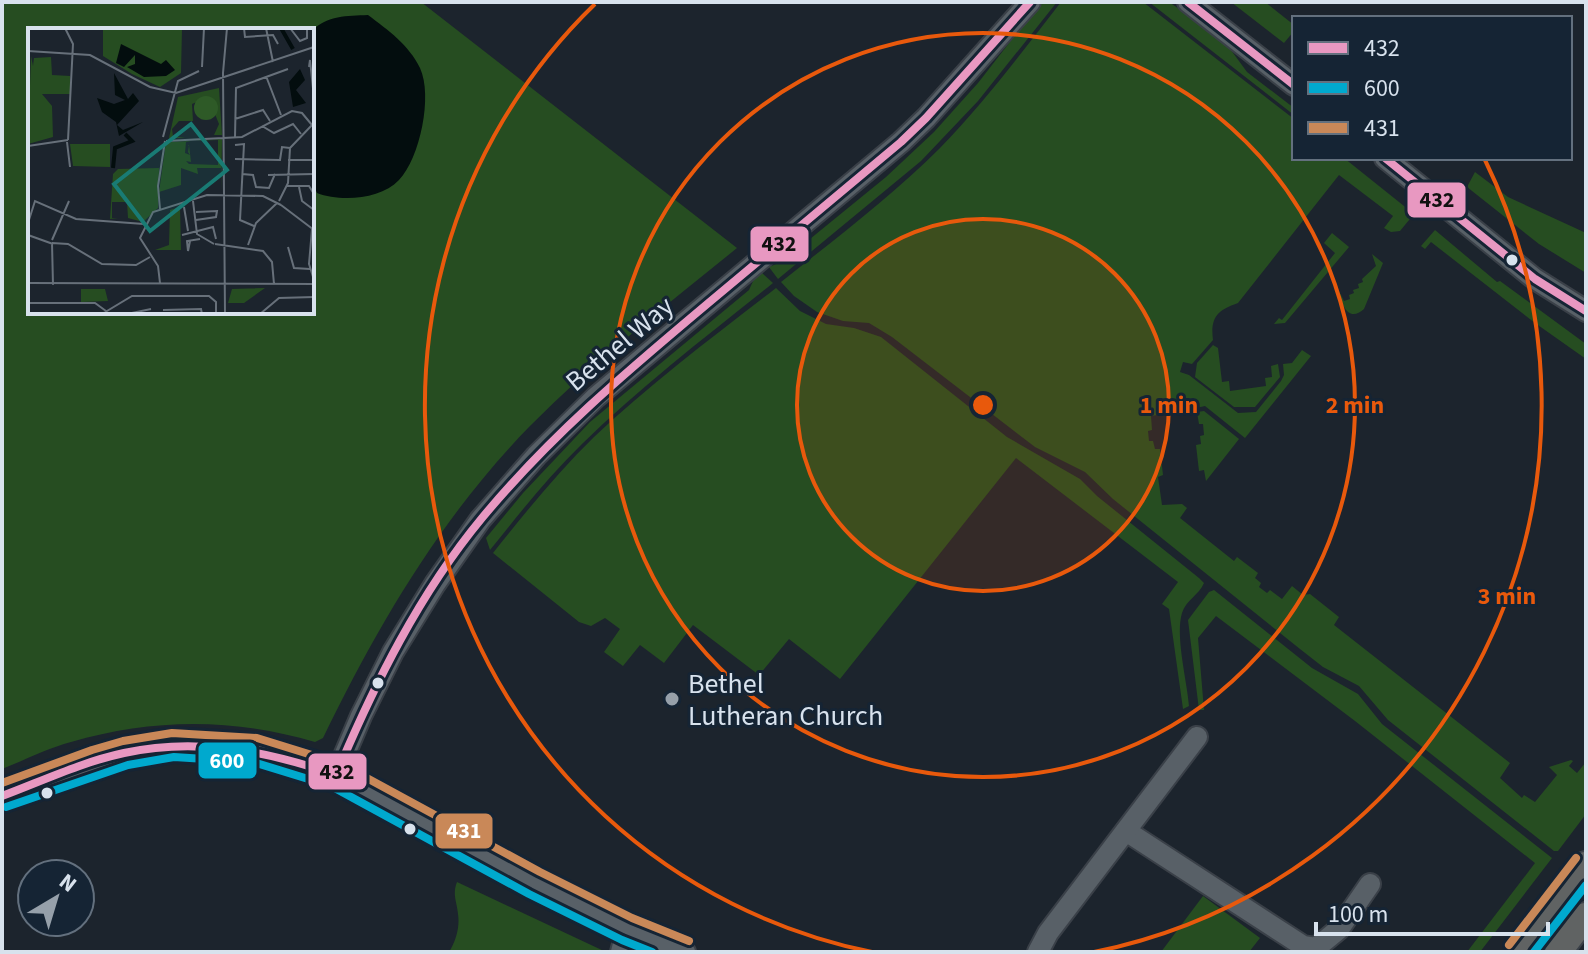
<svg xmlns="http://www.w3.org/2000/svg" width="1588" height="954" font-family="'Source Sans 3',sans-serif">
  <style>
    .green { fill: #264d21; fill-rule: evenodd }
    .water { fill: #030d0e }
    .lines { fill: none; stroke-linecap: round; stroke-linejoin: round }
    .minor-casing { stroke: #3a4048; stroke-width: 24 }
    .major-casing { stroke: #3a4048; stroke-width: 30 }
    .minor { stroke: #586067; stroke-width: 20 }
    .major { stroke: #606363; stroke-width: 26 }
    .bus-1-casing { stroke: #152434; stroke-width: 14 }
    .bus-2-casing { stroke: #152434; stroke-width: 14 }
    .bus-3-casing { stroke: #152434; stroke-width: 14 }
    .bus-1 { stroke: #e898c1; stroke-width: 8 }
    .bus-2 { stroke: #00a9ce; stroke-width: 8 }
    .bus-3 { stroke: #c98858; stroke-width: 8 }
    .ring { fill: none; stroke: #e8590c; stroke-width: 4 }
    .bus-dot { fill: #d8e2ed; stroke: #152434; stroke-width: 3 }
    .poi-dot { fill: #96a0aa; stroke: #152434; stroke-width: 3 }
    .labels { text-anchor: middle; stroke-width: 6; stroke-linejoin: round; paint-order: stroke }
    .street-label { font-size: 28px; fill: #d8e2ed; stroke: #152434 }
    .poi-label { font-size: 28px; fill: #d8e2ed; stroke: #152434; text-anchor: start }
    .inset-river { fill: none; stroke: #030d0e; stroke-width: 4 }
    .inset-road { fill: none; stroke: #67707a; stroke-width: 2 }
    .view { fill: #197b74; fill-opacity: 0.15; stroke: #197b74; stroke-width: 4 }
    .inset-edge { fill: none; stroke: #d8e2ed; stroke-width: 4 }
    .centre { fill: #e8590c; stroke: #152434; stroke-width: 4 }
    .ring-label { font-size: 24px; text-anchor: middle; font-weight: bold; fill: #e8590c; stroke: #152434; stroke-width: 6; stroke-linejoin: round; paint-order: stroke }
    .line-badge { stroke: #152434; stroke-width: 3 }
    .badge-label { font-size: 22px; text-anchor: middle; font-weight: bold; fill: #fff }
    .pale-badge-label { font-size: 22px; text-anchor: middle; font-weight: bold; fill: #111 }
  </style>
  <rect width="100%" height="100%" fill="#1c242d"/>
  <g class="green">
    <path d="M2 2H421L737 248C666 306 594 361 530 426 441 517 378 625 323 738L315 742C234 718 153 718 71 742 48 748 25 760 2 769ZM30 30H312V312H30Z"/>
    <polygon points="1057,2 978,101 921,161 778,279 769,267 783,261 886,177 934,132 978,83 1040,3"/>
    <path d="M1061 2H1143L1294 119V158H1344L1414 214 1400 231 1391 232 1384 228 1393 216 1339 175 1238 303C1218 310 1210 317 1213 340L1192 364 1183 362 1180 372 1189 375 1238 413 1256 412 1281 381 1284 375 1283 364 1292 363 1302 350 1311 356 1245 438 1205 406 1178 412 1176 401 1169 402V413L1151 416 1152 430 1148 431 1149 441H1153L1155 449H1160L1163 475 1158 477 1162 505 1182 504 1187 508 1180 518 1234 561 1237 557 1258 573 1255 578 1261 583 1259 587 1267 593 1270 590 1282 599 1292 586 1303 595 1310 594 1339 617 1334 625 1510 763 1500 778 1522 798 1524 795 1535 802 1557 775 1549 767 1571 760 1573 761 1569 766 1577 773 1586 762V814L1558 851H1554L1388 720 1359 686 1323 667 1300 649 1113 499 1085 472 1035 447 892 337 869 323 843 321 817 312 794 296 781 282C835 239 891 197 940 148 984 103 1022 52 1061 2Z"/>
    <polygon points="1149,2 1169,2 1185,13 1228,46 1247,72 1294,108 1294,115"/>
    <polygon points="1231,2 1265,2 1294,25 1294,31 1284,43"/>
    <polygon points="1475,172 1508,197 1586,233 1586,273 1539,244 1467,187"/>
    <polygon points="1435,230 1497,282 1500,281 1586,344 1586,359 1535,323 1431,242 1425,249 1421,246"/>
    <polygon points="1332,233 1349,247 1285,323 1274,324 1279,318 1282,320 1335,253 1324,243"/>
    <path d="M1372 254 1383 263 1364 309C1349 323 1341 305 1339 291L1344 301 1350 299 1349 295 1354 293 1353 290 1359 288 1358 284 1363 282 1362 279 1376 266Z"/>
    <path d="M762 273 773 283C708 335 641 386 582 444 548 477 519 514 490 550L486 538 523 493 590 422 749 290 754 279Z"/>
    <path d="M776 288 800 311 826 324 854 328 881 337 1007 437 1080 479 1097 496 1199 578 1204 583C1199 595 1186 600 1182 613 1175 636 1187 681 1189 706L1183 709 1169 609 1162 604 1178 582 1016 458 840 679 789 639 759 675 693 625 664 663 640 645 623 666 604 652 620 629 605 618 591 626 579 622 493 553C525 513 557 473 594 437 651 383 714 336 776 288Z"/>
    <polygon points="1213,345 1218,348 1222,382 1229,381 1230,391 1266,386 1265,378 1272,377 1271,366 1278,364 1280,377 1255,407 1234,407 1195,377 1197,363"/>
    <polygon points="1204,411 1239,439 1206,481 1204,470 1199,471 1196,445 1201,444 1200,436 1204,435 1203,424 1199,424 1197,412"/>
    <polygon points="1214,590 1312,668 1358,694 1382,724 1552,858 1480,952 1467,952 1535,863 1355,721 1216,616 1198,638 1204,710 1199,710 1188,620 1209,592"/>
    <path d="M457 882 606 952H449C456 941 460 927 458 914 457 902 452 895 457 882Z"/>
    <polygon points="1203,896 1260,938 1249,952 1161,952"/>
  </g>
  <path class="water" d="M368 15C388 30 409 45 420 68 433 96 420 158 399 180 380 200 340 202 317 193L312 182V31C327 15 347 16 368 15Z"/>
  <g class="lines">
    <defs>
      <g id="minor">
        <polyline points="1188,2 1294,85"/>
        <polyline points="1385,158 1535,279 1586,311"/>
        <polyline points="336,775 361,716 393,652 435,584 480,520 536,456 596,397 901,142 926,118 1030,2"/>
        <polyline points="2,796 96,761 125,753 173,745 255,750 336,775 534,883 627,929 685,952"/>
        <polyline points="1126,831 1303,946 1316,948 1339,929 1370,884"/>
        <polyline points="621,952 627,929"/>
        <polyline points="1038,952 1048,933 1197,737"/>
      </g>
      <g id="major">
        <polyline points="1519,952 1586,865"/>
        <polyline points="1558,952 1586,916"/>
      </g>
    </defs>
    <use href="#minor" class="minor-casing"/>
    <use href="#major" class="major-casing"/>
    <use href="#minor" class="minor"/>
    <use href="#major" class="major"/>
    <defs>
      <g id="bus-1">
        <polyline points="1188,2 1294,85"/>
        <polyline points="1385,158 1535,279 1586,311"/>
        <path d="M2 796C42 781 82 762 124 753 196 737 268 751 336 775 374 685 419 594 482 518 550 436 625 373 706 305 771 251 836 196 901 142L926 118 1030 2"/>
      </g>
      <g id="bus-2">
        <polyline points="6,807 128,765 174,757 253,762 331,786 529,894 622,940 652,952"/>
        <polyline points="1534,952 1586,885"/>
      </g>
      <g id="bus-3">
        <polyline points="2,783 92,750 123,741 172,733 257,738 341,764 540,872 632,918 689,941"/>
        <polyline points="1509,945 1576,858"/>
      </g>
    </defs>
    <use href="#bus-1" class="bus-1-casing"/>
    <use href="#bus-2" class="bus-2-casing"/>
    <use href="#bus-3" class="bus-3-casing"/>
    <use href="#bus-1" class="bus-1"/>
    <use href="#bus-2" class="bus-2"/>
    <use href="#bus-3" class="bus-3"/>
  </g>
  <circle cx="983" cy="405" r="186" fill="#e8590c" fill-opacity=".12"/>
  <g class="ring">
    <circle cx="983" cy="405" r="186"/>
    <circle cx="983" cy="405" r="372"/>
    <path d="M872 952A558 558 0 0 1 595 4M1485 160A558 558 0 0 1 1094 952"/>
  </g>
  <g class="bus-dot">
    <circle cx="1512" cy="260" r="7"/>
    <circle cx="378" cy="683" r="7"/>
    <circle cx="47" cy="793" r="7"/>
    <circle cx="410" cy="829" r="7"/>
  </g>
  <circle class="poi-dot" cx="672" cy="699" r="8"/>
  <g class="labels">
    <g class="street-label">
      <text transform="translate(619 343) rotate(-40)" y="10">Bethel Way</text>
    </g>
    <g class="poi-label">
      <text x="688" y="693">Bethel<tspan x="688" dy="32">Lutheran Church</tspan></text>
    </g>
  </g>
  <g transform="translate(28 28)">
    <rect width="286" height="286" fill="#1c242d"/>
    <path d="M75 0H154L153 45 132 59 104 46 75 28ZM3 28 5 38 6 30 23 29 24 47 42 48V66H14L24 78 25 109 0 116ZM191 60 194 107H186L191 96 180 69 164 76 165 93H151L144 101 145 108 157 110H141L150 69ZM194 111 193 164V140H169L170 146 153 140V157L131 164 138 114 163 113 158 114 157 125 162 127 160 124 161 118H160L161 117 163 134 158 133 161 136 190 137V112L164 113ZM42 116H82V139L45 138ZM131 140 130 180 115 194 100 190 99 174H84V190H90L82 191 85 146 90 141ZM152 179 153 222H127L141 217 142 182ZM237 260 216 275H200L204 261ZM53 261H77L80 273 53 274Z" fill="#264d21"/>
    <path d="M166 80a12 12 0 1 1 24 0a12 12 0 1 1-24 0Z" fill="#2e5a27"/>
    <path d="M93 16 133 36 138 32 147 42 138 48 116 49 99 39 107 36V27L96 39 88 35ZM272 41 277 52 268 62 278 75 265 79 261 54ZM86 45 100 71 105 65 111 73 89 97 95 102 115 94 91 108 88 94 74 84 69 70 86 76 97 72 87 67Z" fill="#030d0e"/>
    <path class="inset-river" d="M253 0 265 21M85 140 87 120 104 113 97 106"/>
    <path class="inset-road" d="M37 0 45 16 40 112M216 0 217 9 245 7 250 16M238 0 245 34M262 0 272 13 279 10V0M0 23 62 27 122 59 148 65 286 19M174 39 176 0M281 39 282 32 286 70M238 48 253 87M207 91 235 82 242 93M234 98 246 105 265 96 273 106M135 109 150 53 171 43M207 109 208 60 260 41M138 113 214 109 264 83 274 85 284 97M39 114 42 139M207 117 216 116 212 192 226 198M0 118 40 112M207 131 252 132 254 119 262 120M260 132H286M214 146 225 147 228 159 241 160 247 146M240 147 286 146M259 158H281L286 166M271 159 274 173 286 182M165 173 169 206 186 216M251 173 260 155 262 120 285 96M253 177 286 202M156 179 160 203M132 181 130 158 137 113M168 184 189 183 188 189 168 192M0 195 7 173 48 191 116 196M284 201 281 236 286 252M0 207 25 216M154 207 185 199 188 211M24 212 41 173M162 213 160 223 159 213 172 211M24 215 40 216 74 236 108 237 122 229M24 215 25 257M187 216 235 223 244 234 246 256M220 217 228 195 249 175M260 219 266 240 282 241M0 255 286 256M132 255 130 238 112 210 125 184 179 167 235 168 253 177M0 275H67L78 283M135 282 173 281 174 286M74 286 104 268H181L188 274V286M99 286 123 281M197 286 195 45 199 0M232 286 251 270 286 269"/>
    <path class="view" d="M163 96 199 142 122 203 86 156Z"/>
    <rect width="286" height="286" class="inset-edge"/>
  </g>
  <circle cx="983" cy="405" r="12" class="centre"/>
  <g class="ring-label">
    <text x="1169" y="413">1 min</text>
    <text x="1355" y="413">2 min</text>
    <text x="1507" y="604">3 min</text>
  </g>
  <g class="line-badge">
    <rect x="1406" y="181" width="61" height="38" rx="8" fill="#e898c1"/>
    <rect x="749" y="225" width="61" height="38" rx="8" fill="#e898c1"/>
    <rect x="197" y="741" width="61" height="39" rx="8" fill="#00a9ce"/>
    <rect x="307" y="752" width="61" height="39" rx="8" fill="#e898c1"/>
    <rect x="434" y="812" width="60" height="38" rx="8" fill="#c98858"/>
  </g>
  <g class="badge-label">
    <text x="227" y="768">600</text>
    <text x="464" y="838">431</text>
  </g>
  <g class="pale-badge-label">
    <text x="1437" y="207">432</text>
    <text x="779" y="251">432</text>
    <text x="337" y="779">432</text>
  </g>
  <rect width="1588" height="954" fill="none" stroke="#d8e2ed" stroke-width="8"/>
  <rect x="1292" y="16" width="280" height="144" fill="#152434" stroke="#63707e" stroke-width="2"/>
  <rect x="1308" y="42" width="40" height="12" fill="#e898c1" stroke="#63707e" stroke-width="2"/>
  <text x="1364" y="56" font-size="24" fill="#d8e2ed">432</text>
  <rect x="1308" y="82" width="40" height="12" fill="#00a9ce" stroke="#63707e" stroke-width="2"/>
  <text x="1364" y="96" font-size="24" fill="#d8e2ed">600</text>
  <rect x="1308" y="122" width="40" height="12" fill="#c98858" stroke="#63707e" stroke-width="2"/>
  <text x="1364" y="136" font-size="24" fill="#d8e2ed">431</text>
  <g transform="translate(56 898) rotate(38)"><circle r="38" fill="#152434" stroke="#63707e" stroke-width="2"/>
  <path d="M0-6L14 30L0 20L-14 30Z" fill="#96a0aa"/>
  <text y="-12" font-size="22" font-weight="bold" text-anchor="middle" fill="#d8e2ed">N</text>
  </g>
  <path d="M1316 922v12h232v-12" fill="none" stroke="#d8e2ed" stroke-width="4"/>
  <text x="1328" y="922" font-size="24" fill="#d8e2ed" stroke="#152434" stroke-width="6" paint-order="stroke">100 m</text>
</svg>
